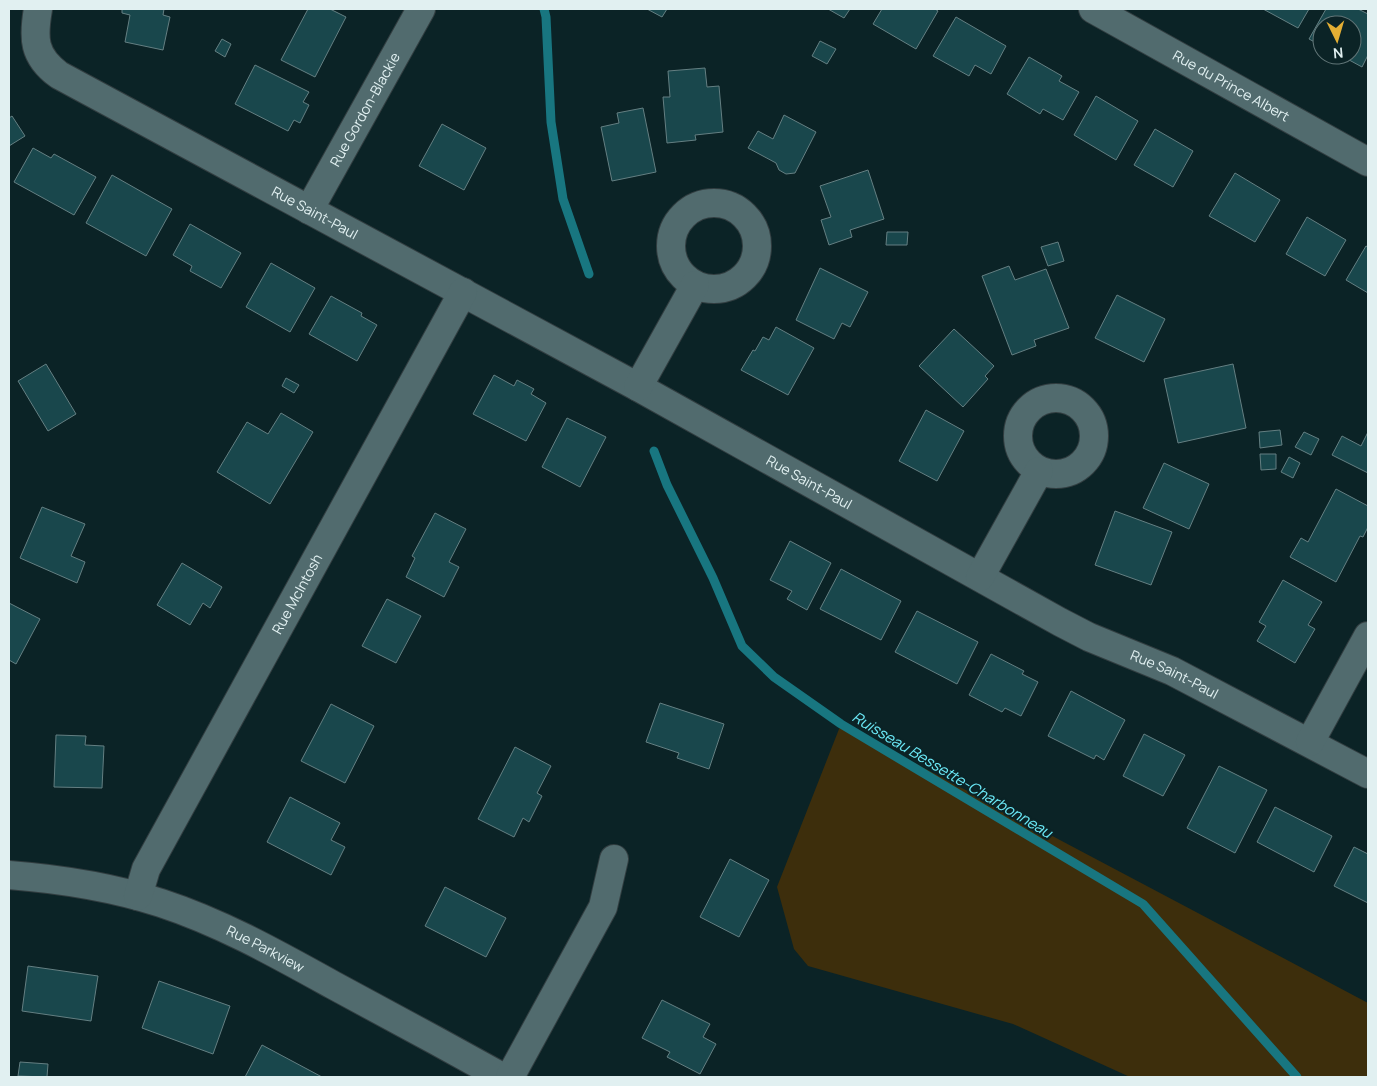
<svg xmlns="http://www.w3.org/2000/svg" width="1377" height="1086" font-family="Manrope,sans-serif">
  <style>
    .green { fill: #3d2e0c }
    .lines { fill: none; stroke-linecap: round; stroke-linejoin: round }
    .stream { stroke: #187680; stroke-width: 9 }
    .building { fill: #19474c; stroke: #647f82 }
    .minor-casing { stroke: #323e41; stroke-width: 30 }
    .minor { stroke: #516b6e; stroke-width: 28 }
    .labels { text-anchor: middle; stroke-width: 4.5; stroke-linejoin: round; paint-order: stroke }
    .street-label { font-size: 14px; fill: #e1f0f1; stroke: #0b2326 }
    .water-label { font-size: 15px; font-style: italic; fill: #6be9f7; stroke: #0b2326 }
  </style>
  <rect width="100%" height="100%" fill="#0b2326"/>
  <polygon class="green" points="841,724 1368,1003 1368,1077 1130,1077 1013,1024 808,966 794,949 777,887"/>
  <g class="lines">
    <g class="stream">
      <polyline points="544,9 546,17 551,122 563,199 589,274"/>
      <polyline points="654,451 667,485 713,578 742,646 774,677 841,724 1143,904 1297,1077"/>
    </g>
  </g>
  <g class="building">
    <polygon points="122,9 164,9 163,15 170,17 163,50 125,42 130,15 122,13"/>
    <polygon points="308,9 330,9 346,17 315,77 281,60"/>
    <polygon points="647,9 667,9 662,17"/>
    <polygon points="828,9 850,9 844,18"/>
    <polygon points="882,9 935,9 938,11 916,49 873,24"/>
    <polygon points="1263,9 1309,9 1298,28"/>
    <polygon points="1326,9 1358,9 1368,14 1368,55 1362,67 1340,55 1352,55 1352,25 1322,25 1322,46 1309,39"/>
    <polygon points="956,17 1006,46 991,74 975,65 969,76 933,56"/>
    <polygon points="222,39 231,44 225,57 215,51"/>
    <polygon points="820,41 836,49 827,64 812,56"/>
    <polygon points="1029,57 1062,76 1059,81 1079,92 1063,120 1043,109 1040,114 1007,94"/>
    <polygon points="255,65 309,92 303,102 309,105 300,123 294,120 288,131 235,104"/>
    <polygon points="705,68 707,87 719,86 723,132 695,135 696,140 667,143 663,97 670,97 668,71"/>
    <polygon points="1096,96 1138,121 1116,160 1074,135"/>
    <polygon points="643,108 656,172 612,181 601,127 619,123 617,113"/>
    <polygon points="784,115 816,132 795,173 786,174 779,170 776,163 748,148 758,131 773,139"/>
    <polygon points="12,116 25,136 9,146 9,118"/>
    <polygon points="442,124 486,148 464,190 419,166"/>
    <polygon points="1155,129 1193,151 1173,187 1134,165"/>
    <polygon points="33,148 51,158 54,154 96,177 74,215 14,182"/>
    <polygon points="868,170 884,219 850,230 852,237 829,245 821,220 831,217 820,186"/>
    <polygon points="1235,173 1280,200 1255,242 1209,216"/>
    <polygon points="112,175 172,209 146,256 86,223"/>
    <polygon points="1307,217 1346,240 1325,276 1286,254"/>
    <polygon points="190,224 241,253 221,288 190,271 192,266 173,255"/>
    <polygon points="887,232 908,232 907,245 886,245"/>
    <polygon points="1058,242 1064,261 1048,266 1041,247"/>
    <polygon points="1366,246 1368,247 1368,293 1346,280"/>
    <polygon points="271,263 315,288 290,332 246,307"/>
    <polygon points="1009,266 1015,280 1046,269 1069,328 1034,340 1036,346 1012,355 982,276"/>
    <polygon points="820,268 868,292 850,327 842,323 834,339 796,320"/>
    <polygon points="1117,295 1165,319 1144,362 1095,338"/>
    <polygon points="331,296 362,313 361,316 377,325 357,361 309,334"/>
    <polygon points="776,327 814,348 788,395 741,370 753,350 755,351 763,337 769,340"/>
    <polygon points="954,329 994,366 985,376 988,379 963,407 919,366"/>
    <polygon points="46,364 76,414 48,431 18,381"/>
    <polygon points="1233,364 1246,428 1178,443 1164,379"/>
    <polygon points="494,375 514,386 517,380 534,389 531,394 546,403 526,441 473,414"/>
    <polygon points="286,378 299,385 294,393 282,386"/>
    <polygon points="926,410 964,431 937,481 899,461"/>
    <polygon points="281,413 313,432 270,504 217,472 247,422 268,434"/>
    <polygon points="567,418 606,437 580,487 542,467"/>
    <polygon points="1280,430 1282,445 1260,448 1259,432"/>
    <polygon points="1304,432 1319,439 1311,455 1295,447"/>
    <polygon points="1368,432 1368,473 1332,455 1342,436 1361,446"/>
    <polygon points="1260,454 1276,454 1276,469 1261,470"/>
    <polygon points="1289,457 1300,463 1293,478 1281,472"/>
    <polygon points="1164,463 1209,484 1189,529 1143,508"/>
    <polygon points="1336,489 1368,506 1368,527 1363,537 1360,536 1336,582 1290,557 1301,538 1308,542"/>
    <polygon points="42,507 85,524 71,556 85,562 77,583 20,558"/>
    <polygon points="1115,511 1172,532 1151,585 1095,565"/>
    <polygon points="435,513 466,529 449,562 459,567 444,597 406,577 415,558 412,556"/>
    <polygon points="790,541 831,563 807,610 787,599 792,591 770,580"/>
    <polygon points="182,563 222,587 210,608 203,603 190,625 157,605"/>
    <polygon points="841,569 901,601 881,640 820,609"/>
    <polygon points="1283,580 1322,602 1308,625 1315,629 1295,663 1257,641 1266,626 1259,622"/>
    <polygon points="387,599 421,616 396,663 362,646"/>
    <polygon points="9,603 40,619 16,664 9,660"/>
    <polygon points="917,611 978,642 957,684 895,652"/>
    <polygon points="991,654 1024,671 1022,674 1038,682 1021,716 1005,708 1002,712 969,695"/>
    <polygon points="1071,691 1125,720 1104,760 1096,755 1094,759 1048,736"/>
    <polygon points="660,703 724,724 709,769 677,758 679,753 646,742"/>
    <polygon points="331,704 374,726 345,783 301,761"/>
    <polygon points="1144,734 1185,755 1163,796 1123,776"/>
    <polygon points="56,735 86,736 85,745 104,746 102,788 54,787"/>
    <polygon points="515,747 551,766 537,793 542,796 529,822 523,818 514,837 478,819"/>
    <polygon points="1219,766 1267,790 1235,853 1187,828"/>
    <polygon points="290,797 340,823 331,840 345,847 331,875 267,842"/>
    <polygon points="1275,807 1332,836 1314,872 1257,842"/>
    <polygon points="1354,847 1368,854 1368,903 1334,886"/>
    <polygon points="730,859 769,880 739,937 700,917"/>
    <polygon points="445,887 506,918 486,957 425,926"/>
    <polygon points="28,966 98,976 91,1021 22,1011"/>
    <polygon points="159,981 230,1006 213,1054 142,1028"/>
    <polygon points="662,1000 710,1024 703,1037 716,1044 700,1074 667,1057 670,1052 642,1038"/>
    <polygon points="262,1045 322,1077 245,1077"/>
    <polygon points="20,1062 48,1064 47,1077 18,1076"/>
  </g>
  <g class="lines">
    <defs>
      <g id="minor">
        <path id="s1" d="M38 9C33 38 33 56 59 75L638 387 1060 622 1089 637 1172 671 1368 774"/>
        <path id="s2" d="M1093 9 1368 162"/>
        <circle cx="714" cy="246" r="43"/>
        <path id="s3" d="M309 210 421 9"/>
        <polyline points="638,387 695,285"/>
        <circle cx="1056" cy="436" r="38"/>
        <polyline points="980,577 1039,471"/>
        <polyline points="1310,742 1368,636"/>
        <path id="s4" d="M9 875C60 879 112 887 161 903 222 923 277 954 333 985 389 1015 446 1046 502 1077"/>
        <path id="s5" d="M138 896 146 869 463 292"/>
        <polyline points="510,1077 603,907 614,859"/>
      </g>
    </defs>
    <use href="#minor" class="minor-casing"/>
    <use href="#minor" class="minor"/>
  </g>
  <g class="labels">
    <g class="street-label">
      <text dy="5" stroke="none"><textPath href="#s2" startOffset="158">Rue du Prince Albert</textPath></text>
      <text dy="5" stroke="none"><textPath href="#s3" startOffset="115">Rue Gordon-Blackie</textPath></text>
      <text dy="5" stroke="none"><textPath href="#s1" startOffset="365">Rue Saint-Paul</textPath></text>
      <text dy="5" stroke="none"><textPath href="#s1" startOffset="928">Rue Saint-Paul</textPath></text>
      <text dy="5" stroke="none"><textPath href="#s5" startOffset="342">Rue McIntosh</textPath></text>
      <text dy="5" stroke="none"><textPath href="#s1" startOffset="1341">Rue Saint-Paul</textPath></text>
      <text dy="5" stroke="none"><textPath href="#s4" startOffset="269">Rue Parkview</textPath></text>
    </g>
    <g class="water-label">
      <text transform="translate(952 775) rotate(31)" y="5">Ruisseau Bessette-Charbonneau</text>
    </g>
  </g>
  <rect width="1377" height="1086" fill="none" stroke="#e1f0f1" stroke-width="20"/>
  <g transform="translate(1337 40) rotate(175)"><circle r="24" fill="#0b2326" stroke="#617577"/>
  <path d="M0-4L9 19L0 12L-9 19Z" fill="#e3ae34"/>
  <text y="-8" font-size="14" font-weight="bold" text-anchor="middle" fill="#e1f0f1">N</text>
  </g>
</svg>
